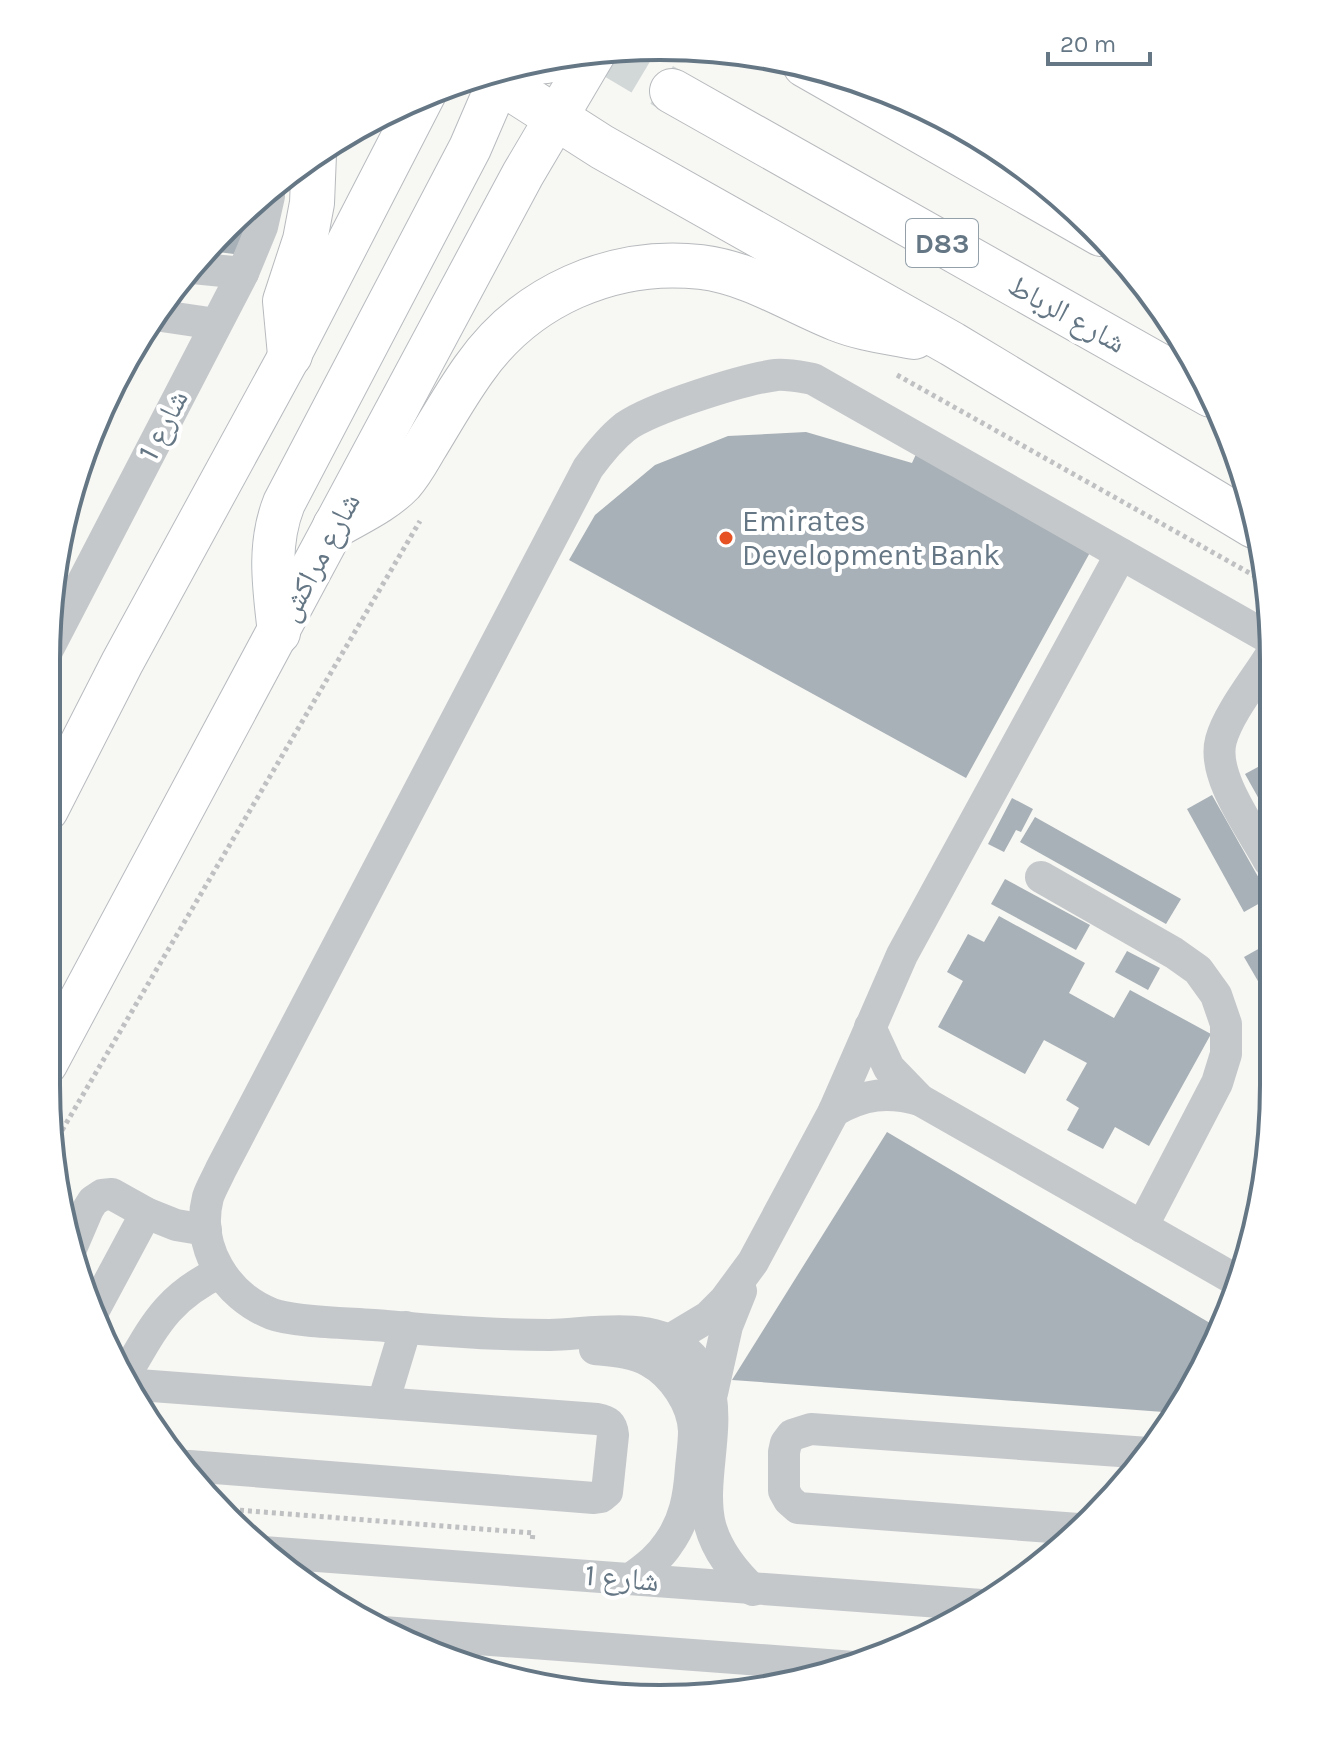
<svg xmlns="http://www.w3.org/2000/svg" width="1320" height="1745" font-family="Karla,'Noto Naskh Arabic',sans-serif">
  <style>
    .building { fill: #a8b1b7 }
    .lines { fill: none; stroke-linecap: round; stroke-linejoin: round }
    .highway-tunnel { stroke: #d2d7d8; stroke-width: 44; stroke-dasharray: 44 22; stroke-linecap: butt }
    .major-casing { stroke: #b7bbbf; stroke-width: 44 }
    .highway-casing { stroke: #b7babd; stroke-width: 46 }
    .path { stroke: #bec0c2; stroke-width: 5; stroke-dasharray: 4 4; stroke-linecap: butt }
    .minor { stroke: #c4c8cb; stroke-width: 32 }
    .major { stroke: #fff; stroke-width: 42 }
    .highway { stroke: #fff; stroke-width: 44 }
    .poi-dot { fill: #e65224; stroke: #fff; stroke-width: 3 }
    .labels { text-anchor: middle; stroke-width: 8; stroke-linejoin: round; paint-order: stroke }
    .shield { fill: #fff; stroke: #93a0aa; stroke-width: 2 }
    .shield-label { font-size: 28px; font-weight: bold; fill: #657785 }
    .street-label { font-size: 30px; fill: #657785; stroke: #fff }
    .poi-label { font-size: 30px; fill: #657785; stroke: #fff; text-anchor: start }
    .rim { fill: none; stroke: #657785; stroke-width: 4 }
  </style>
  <rect width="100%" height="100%" fill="#f7f7f3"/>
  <g class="building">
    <polygon points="255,209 234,254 210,251"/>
    <polygon points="806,432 912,463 917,452 1093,547 966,778 569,560 595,515 655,465 728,436"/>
    <polygon points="1269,761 1269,817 1245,774"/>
    <polygon points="1212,795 1269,896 1269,898 1244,912 1187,809"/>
    <polygon points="1012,798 1033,809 1021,832 1016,830 1004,852 988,844"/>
    <polygon points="1035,817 1181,899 1166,924 1020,842"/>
    <polygon points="1005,879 1090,925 1076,950 991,904"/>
    <polygon points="999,916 1085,963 1069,993 1114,1018 1130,990 1211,1034 1149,1146 1115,1127 1103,1149 1067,1130 1079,1108 1066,1100 1087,1063 1044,1040 1025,1074 938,1027 963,981 947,972 968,934 984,942"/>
    <polygon points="1269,943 1269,1000 1244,957"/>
    <polygon points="1127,951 1160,968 1148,990 1115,972"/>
    <polygon points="887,1132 1220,1329 1192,1392 1177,1413 732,1380"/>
  </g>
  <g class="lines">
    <polyline class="highway-tunnel" points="605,51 672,91"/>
    <defs>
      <g id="major">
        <path d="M279 633C274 588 267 546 284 503L470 148 504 69"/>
        <polyline points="47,810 122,663 290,355 425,93"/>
        <polyline points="46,1064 523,174 595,52"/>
      </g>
      <g id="highway">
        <polyline points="522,63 546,61 568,55"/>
        <polyline points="805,65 1101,234"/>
        <polyline points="488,74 602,147 952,344 1254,526"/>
        <polyline points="672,91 1211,395"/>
        <polyline points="290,355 285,301 305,240 312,203 314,154"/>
        <path d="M335 526C357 513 384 501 402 482 411 472 418 459 425 447 441 421 456 394 474 369 525 296 612 257 701 267 750 273 792 301 837 319 862 329 889 332 914 337"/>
      </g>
    </defs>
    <use href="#major" class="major-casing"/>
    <use href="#highway" class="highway-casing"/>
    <g class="path">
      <polyline points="897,375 1269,584"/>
      <polyline points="54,1144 420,521"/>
      <polyline points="224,1509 533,1533 532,1542"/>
    </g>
    <g class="minor">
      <polyline points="193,268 243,273"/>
      <polyline points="155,315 216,324"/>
      <polyline points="47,651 243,273 262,227 269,196"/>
      <path d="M1269 861C1252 829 1211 776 1221 740 1228 714 1254 682 1269 658"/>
      <polyline points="1041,877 1174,953 1198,970 1216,995 1226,1024 1226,1054 1217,1083 1142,1227"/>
      <polyline points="870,1027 889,1068 920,1100 1241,1283"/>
      <path d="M834 1111C864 1094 887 1091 920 1100"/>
      <polyline points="70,1251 88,1209 93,1201 102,1195 112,1194 146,1213 176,1225 206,1230"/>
      <polyline points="94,1310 146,1213"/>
      <polyline points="668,1341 708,1317 725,1300 753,1262 834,1111 902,955 1121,554"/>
      <path d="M595 1349C614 1351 632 1352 649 1361 673 1374 693 1404 694 1431 694 1444 692 1456 691 1468 689 1496 685 1521 668 1544 659 1558 645 1568 632 1578"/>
      <path d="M123 1379C153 1329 164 1299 220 1272"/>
      <path d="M125 1384 597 1419C608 1421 612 1424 613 1435L607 1492 601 1497 594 1498 189 1466"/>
      <polyline points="712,1393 727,1326 741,1291"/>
      <polyline points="383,1403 406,1327"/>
      <polyline points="1078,1529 798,1508 789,1500 784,1491 784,1452 786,1443 792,1435 811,1429 1148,1453"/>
      <polyline points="263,1552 981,1605"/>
      <path d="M753 1590C733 1571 717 1551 710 1525 696 1467 739 1390 681 1347 646 1322 590 1334 550 1335 496 1335 440 1331 386 1326 358 1323 296 1323 272 1314 226 1296 195 1247 208 1197 211 1188 217 1178 221 1169L588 468C599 453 610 439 625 427 651 408 744 379 776 375 788 374 801 377 813 379L1269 638"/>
      <polyline points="383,1632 854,1667"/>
    </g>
    <use href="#major" class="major"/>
    <use href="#highway" class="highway"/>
  </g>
  <circle class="poi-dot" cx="726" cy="538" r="8"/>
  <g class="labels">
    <rect class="shield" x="906" y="219" width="72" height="48" rx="6"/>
    <g class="shield-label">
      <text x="942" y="253">D83</text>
    </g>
    <g class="street-label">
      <text transform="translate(1067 314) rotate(29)" y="10">شارع الرباط</text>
      <text transform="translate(163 425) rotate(-63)" y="10">شارع 1</text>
      <text transform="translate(319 557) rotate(-62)" y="10">شارع مراكش</text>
      <text transform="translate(622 1578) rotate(5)" y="10">شارع 1</text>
    </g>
    <g class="poi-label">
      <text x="742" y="531">Emirates<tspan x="742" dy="34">Development Bank</tspan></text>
    </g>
  </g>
  <path d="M0 0H1320V1745H0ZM660 60H660A600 600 0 0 1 1260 660V1085A600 600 0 0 1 660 1685H660A600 600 0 0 1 60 1085V660A600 600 0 0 1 660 60Z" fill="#fff" fill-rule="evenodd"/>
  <path class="rim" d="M660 60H660A600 600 0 0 1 1260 660V1085A600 600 0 0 1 660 1685H660A600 600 0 0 1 60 1085V660A600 600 0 0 1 660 60Z"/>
  <path d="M1048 52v12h102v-12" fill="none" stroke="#657785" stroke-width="4"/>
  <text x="1060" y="52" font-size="24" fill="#657785" stroke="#ffffff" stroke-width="6" paint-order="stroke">20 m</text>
</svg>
